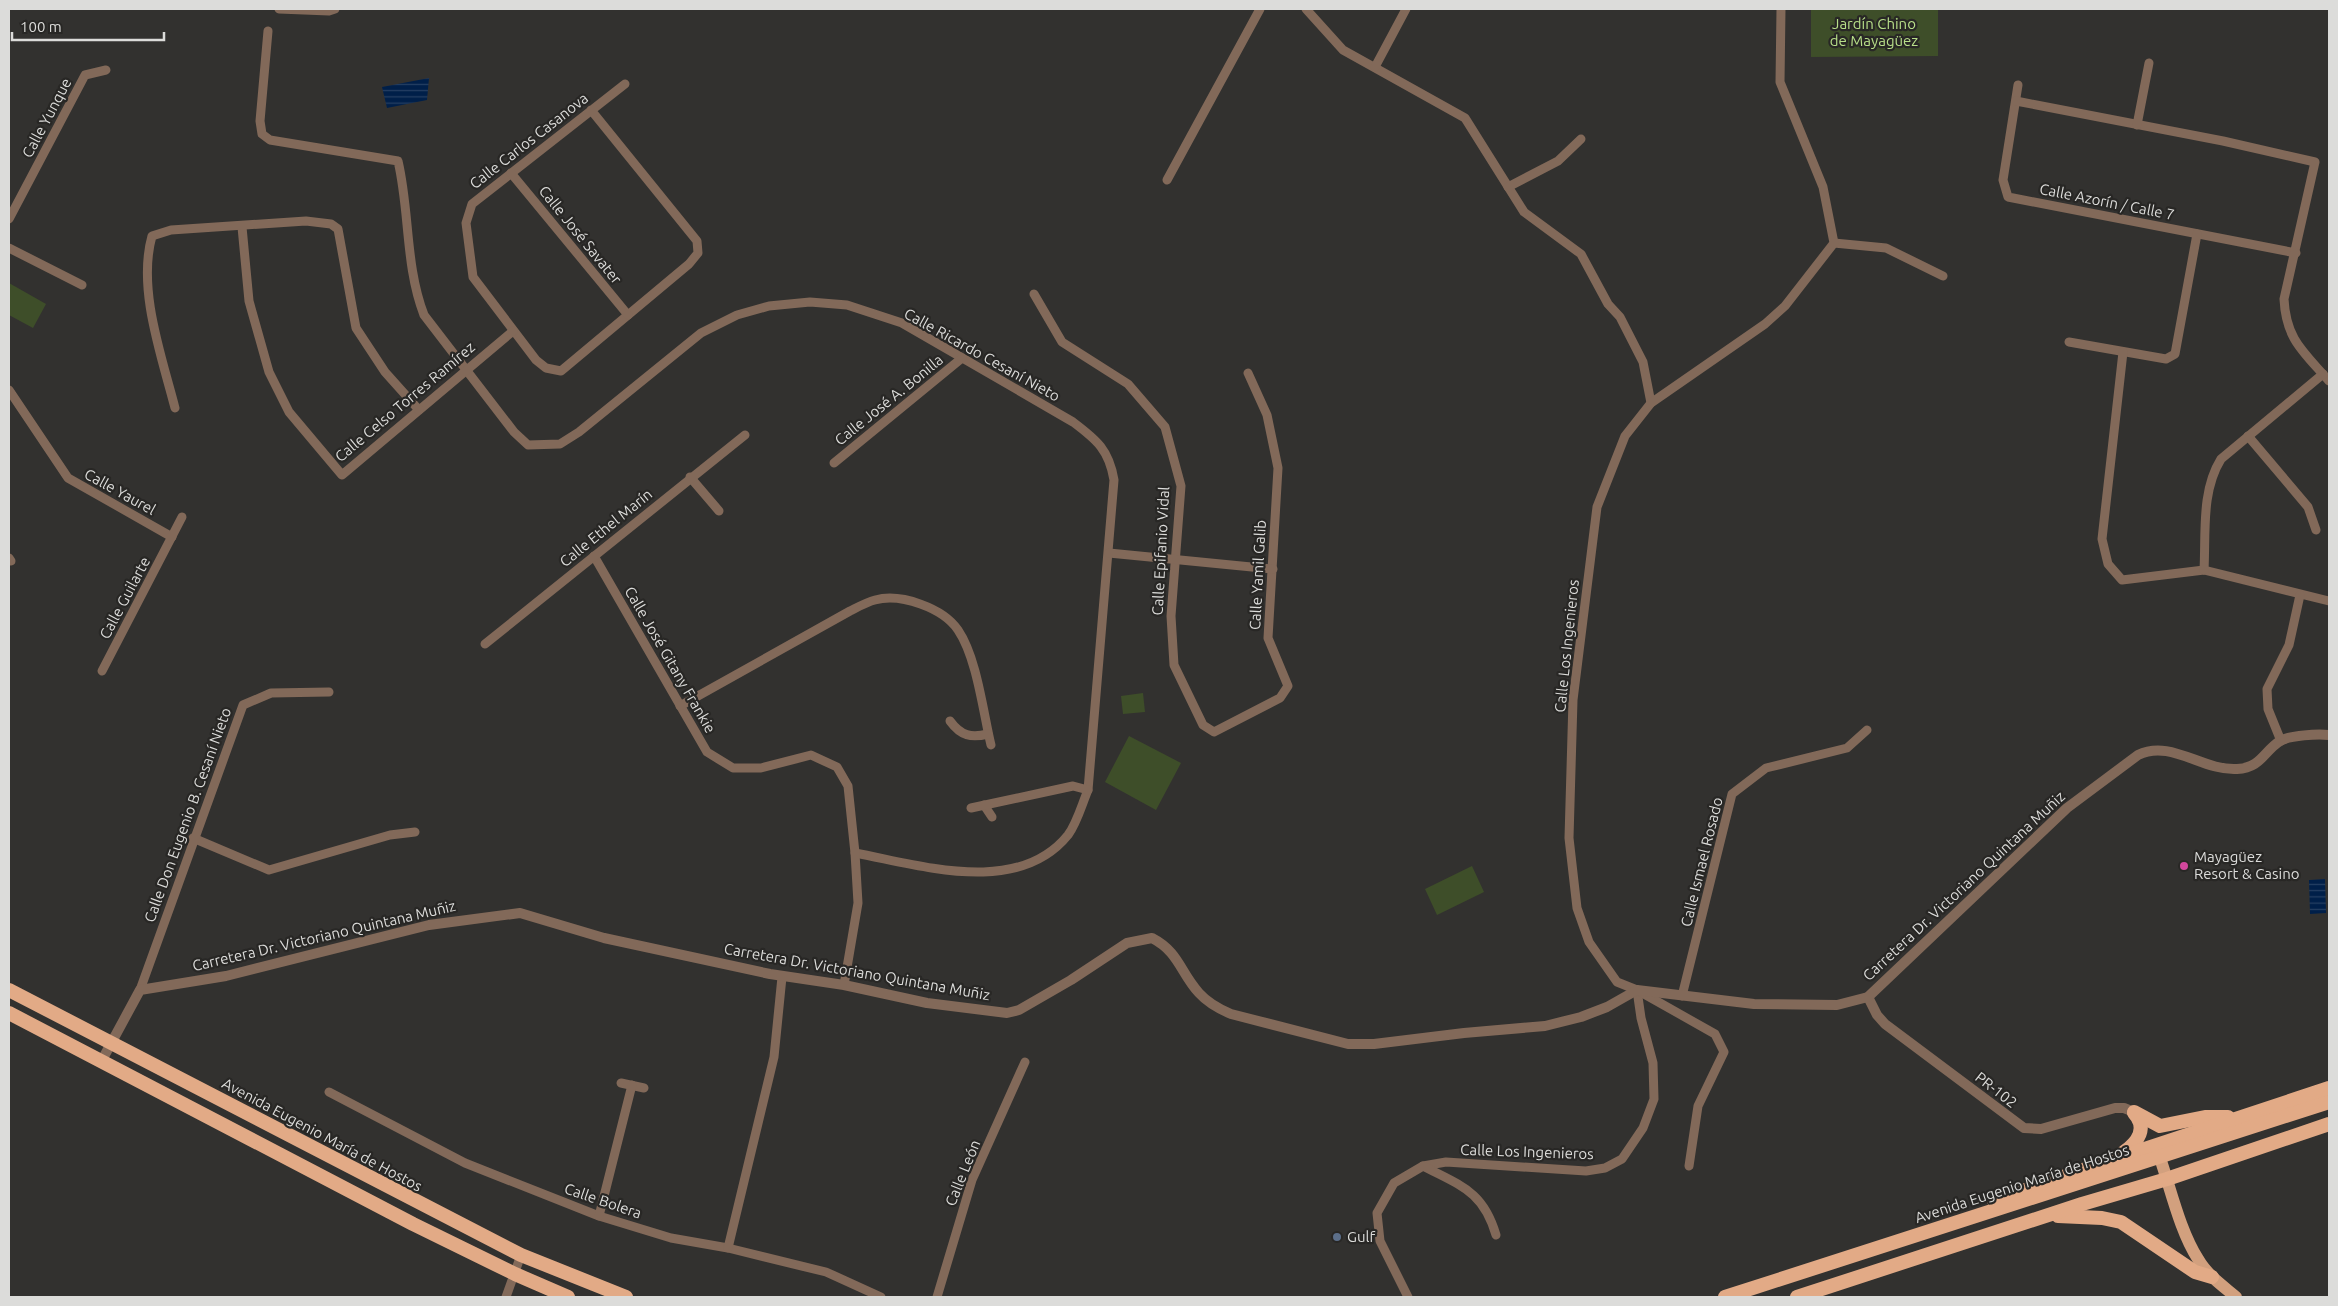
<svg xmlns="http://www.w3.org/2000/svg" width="2338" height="1306" font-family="Ubuntu,sans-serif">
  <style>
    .green { fill: #3e4e29 }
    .water { fill: url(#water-rules) }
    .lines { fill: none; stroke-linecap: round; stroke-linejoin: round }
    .minor { stroke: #826959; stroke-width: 9 }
    .tertiary { stroke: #826959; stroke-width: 10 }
    .primary { stroke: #d2a07e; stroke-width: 12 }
    .trunk { stroke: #e2aa86; stroke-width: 14 }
    .hotel-dot { fill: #d1479c; stroke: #282725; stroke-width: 2 }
    .service-dot { fill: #5c6f8a; stroke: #282725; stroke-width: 2 }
    .labels { text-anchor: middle; stroke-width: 4.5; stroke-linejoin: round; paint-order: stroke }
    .park-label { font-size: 15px; fill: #b8df89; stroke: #282725 }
    .street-label { font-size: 15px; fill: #dcdcda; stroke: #282725 }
    .poi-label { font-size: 15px; fill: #dcdcda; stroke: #282725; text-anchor: start }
  </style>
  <defs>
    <pattern id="water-rules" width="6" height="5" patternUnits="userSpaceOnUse" patternTransform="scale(1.25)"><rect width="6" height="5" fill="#001f49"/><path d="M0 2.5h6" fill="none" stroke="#253f63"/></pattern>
  </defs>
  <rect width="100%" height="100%" fill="#32312f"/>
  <g class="green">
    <polygon points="1811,9 1938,9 1938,56 1811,57"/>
    <polygon points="9,283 46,304 33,328 9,315"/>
    <polygon points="1143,693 1145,712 1123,714 1121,696"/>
    <polygon points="1129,736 1181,763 1156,810 1105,782"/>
    <polygon points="1472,866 1484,892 1437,915 1425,889"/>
  </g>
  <g class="water">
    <polygon points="429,78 427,100 387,108 382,87"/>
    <polygon points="2325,879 2326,913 2310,914 2309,880"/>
  </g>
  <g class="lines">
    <g class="minor">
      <polyline points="279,9 329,11 335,9"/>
      <polyline points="1306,9 1343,50 1465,118 1524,212 1581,254 1608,304 1620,317 1643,362 1651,403"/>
      <path d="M268 31 260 121 262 134 270 140 398 161C410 212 405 266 424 315L514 432 528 445 560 444 579 432 701 333 737 315 769 306 810 302 847 305 902 323 1073 422C1097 440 1109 450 1114 480L1088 790C1082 804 1077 823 1068 835 1018 897 921 865 855 853"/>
      <polyline points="1375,67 1406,9"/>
      <polyline points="2018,85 2003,180 2008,197 2296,253"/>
      <path d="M2016 101 2223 141 2315 162 2284 299C2286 340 2304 352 2329 381"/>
      <polyline points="591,110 697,241 698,253 689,264 561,371 546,368 536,360 473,277 466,223 472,204 625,84"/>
      <polyline points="2137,125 2149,63"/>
      <polyline points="511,173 628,315"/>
      <polyline points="1167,180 1260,9"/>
      <polyline points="1508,187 1558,161 1581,139"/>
      <polyline points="9,219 85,75 106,70"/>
      <polyline points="242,227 249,301 269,372 289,412 342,475 513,331"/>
      <polyline points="1834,243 1886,248 1943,276"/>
      <polyline points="9,248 82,285"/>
      <polyline points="1034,294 1062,342 1128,384 1165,427 1181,486 1171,616 1174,665 1203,725 1214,732 1280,698 1288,686 1268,638 1278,468 1267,415 1248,373"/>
      <polyline points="2069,342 2166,359 2175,354 2197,234"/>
      <polyline points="2123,352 2102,539 2108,564 2122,580 2204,570 2329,601"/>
      <polyline points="9,390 68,478 172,537"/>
      <path d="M175 408C162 357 137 289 152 236L171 230 306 221 331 224 338 229 356 328 385 372 419 410"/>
      <polyline points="2248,436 2308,507 2316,530"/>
      <polyline points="834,463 962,358"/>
      <polyline points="690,477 719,511"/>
      <polyline points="1109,553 1273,569"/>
      <polyline points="594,556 707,752 733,768 761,768 811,755 837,767 848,786 855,853 858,903 844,985"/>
      <polyline points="9,558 11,561"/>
      <path d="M2204 570C2206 533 2201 491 2221 459L2323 374"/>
      <polyline points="485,644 745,435"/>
      <polyline points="102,671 182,517"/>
      <path d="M680 706 850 611C858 607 867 602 875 600 901 593 943 608 958 630 977 658 983 712 991 745"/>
      <path d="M950 721C961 736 971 738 988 734"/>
      <polyline points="2281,741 2268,709 2267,689 2289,645 2300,595"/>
      <polyline points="984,805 992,817"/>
      <polyline points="971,808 1073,786 1088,790"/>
      <polyline points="193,838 269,870 390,835 415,832"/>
      <polyline points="140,990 243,705 271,693 329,692"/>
      <polyline points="1682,996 1732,794 1766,768 1847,748 1867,730"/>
      <polyline points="621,1083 644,1088"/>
      <polyline points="329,1092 465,1163 599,1216 671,1238 728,1248 826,1272 881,1297"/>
      <polyline points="1423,1166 1446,1162 1586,1171 1605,1168 1622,1159 1643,1128 1654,1099 1653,1063 1641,1018 1637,990"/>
      <polyline points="1689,1166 1698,1106 1724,1052 1715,1034 1637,990 1617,982 1589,942 1577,908 1569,838 1573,700 1597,507 1625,436 1651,403 1765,324 1785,306 1834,243 1823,187 1780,82 1781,9"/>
      <polyline points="599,1216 632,1085"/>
      <polyline points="728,1248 774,1057 782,977"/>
      <polyline points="506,1297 521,1255"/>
      <polyline points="937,1297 972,1180 1025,1062"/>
      <path d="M1408 1297 1380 1241 1377 1213 1394 1183 1423 1166C1461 1186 1483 1191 1496 1235"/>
    </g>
    <g class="tertiary">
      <polyline points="1868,997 1877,1015 1885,1024 2024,1128 2041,1129 2115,1108 2124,1108 2134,1112"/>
      <path d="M101 1062 140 990 226 976 429 925 520 913 604 938 770 974 844 985 927 1003 1007 1013 1019 1010 1071 980 1127 943 1152 938C1179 952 1180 972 1199 993 1208 1003 1219 1009 1231 1014L1348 1044H1374L1464 1033 1545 1026 1581 1017 1607 1007 1637 990 1754 1004 1837 1005 1868 997 2067 808 2138 755C2171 739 2202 771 2237 769 2261 768 2264 751 2280 741 2291 735 2317 734 2329 735"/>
    </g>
    <path class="primary" d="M2160 1158C2171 1190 2180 1231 2198 1259 2207 1275 2223 1286 2236 1297"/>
    <g class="trunk">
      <polyline points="9,990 521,1255 626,1297"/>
      <polyline points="9,1013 413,1224 515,1274 568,1297"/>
      <polyline points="2134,1112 2160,1126 2205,1117 2228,1117"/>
      <path d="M2124 1152C2138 1142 2148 1128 2134 1113"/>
      <polyline points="1994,1201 2117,1158 2329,1088"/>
      <polyline points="2058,1216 2102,1218 2121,1222 2195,1272 2212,1277"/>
      <polyline points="1725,1297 2329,1102"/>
      <polyline points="1797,1297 2082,1204 2167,1179 2329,1124"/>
    </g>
  </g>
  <circle class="hotel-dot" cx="2184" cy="866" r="5"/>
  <circle class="service-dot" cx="1337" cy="1237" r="5"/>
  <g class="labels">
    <g class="park-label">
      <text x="1874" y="29">Jardín Chino<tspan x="1874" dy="17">de Mayagüez</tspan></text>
    </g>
    <g class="street-label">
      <text transform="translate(47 118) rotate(-62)" y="5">Calle Yunque</text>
      <text transform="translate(529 141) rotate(-38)" y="5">Calle Carlos Casanova</text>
      <text transform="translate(2107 202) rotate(11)" y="5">Calle Azorín / Calle 7</text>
      <text transform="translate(580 235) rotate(51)" y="5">Calle José Savater</text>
      <text transform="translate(982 355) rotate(29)" y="5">Calle Ricardo Cesaní Nieto</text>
      <text transform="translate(889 400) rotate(-39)" y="5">Calle José A. Bonilla</text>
      <text transform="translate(405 402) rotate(-40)" y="5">Calle Celso Torres Ramírez</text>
      <text transform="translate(120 492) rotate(29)" y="5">Calle Yaurel</text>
      <text transform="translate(606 528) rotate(-39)" y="5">Calle Ethel Marín</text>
      <text transform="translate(1161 551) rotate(-87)" y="5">Calle Epifanio Vidal</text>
      <text transform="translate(1258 575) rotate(-87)" y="5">Calle Yamil Galib</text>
      <text transform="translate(125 598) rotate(-62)" y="5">Calle Guilarte</text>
      <text transform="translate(1567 646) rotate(-84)" y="5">Calle Los Ingenieros</text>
      <text transform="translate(670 660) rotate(60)" y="5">Calle José Gitany Frankie</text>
      <text transform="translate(188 815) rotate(-70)" y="5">Calle Don Eugenio B. Cesaní Nieto</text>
      <text transform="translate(1702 862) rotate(-76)" y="5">Calle Ismael Rosado</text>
      <text transform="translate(1964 886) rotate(-43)" y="5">Carretera Dr. Victoriano Quintana Muñiz</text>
      <text transform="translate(324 936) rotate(-13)" y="5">Carretera Dr. Victoriano Quintana Muñiz</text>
      <text transform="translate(857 972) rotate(10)" y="5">Carretera Dr. Victoriano Quintana Muñiz</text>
      <text transform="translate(1996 1090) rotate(38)" y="5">PR-102</text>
      <text transform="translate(322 1135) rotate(28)" y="5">Avenida Eugenio María de Hostos</text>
      <text transform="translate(1527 1152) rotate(2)" y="5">Calle Los Ingenieros</text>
      <text transform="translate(963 1173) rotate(-68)" y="5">Calle León</text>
      <text transform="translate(2022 1184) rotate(-18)" y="5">Avenida Eugenio María de Hostos</text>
      <text transform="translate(603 1201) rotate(19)" y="5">Calle Bolera</text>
    </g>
    <g class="poi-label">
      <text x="2194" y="862">Mayagüez<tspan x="2194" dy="17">Resort &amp; Casino</tspan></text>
      <text x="1347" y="1242">Gulf</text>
    </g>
  </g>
  <rect width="2338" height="1306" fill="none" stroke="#dcdcda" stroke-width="20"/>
  <path d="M12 32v8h152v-8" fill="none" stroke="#dcdcda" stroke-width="2.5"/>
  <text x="20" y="32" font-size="15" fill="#dcdcda" stroke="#282725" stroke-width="4" paint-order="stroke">100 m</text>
</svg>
